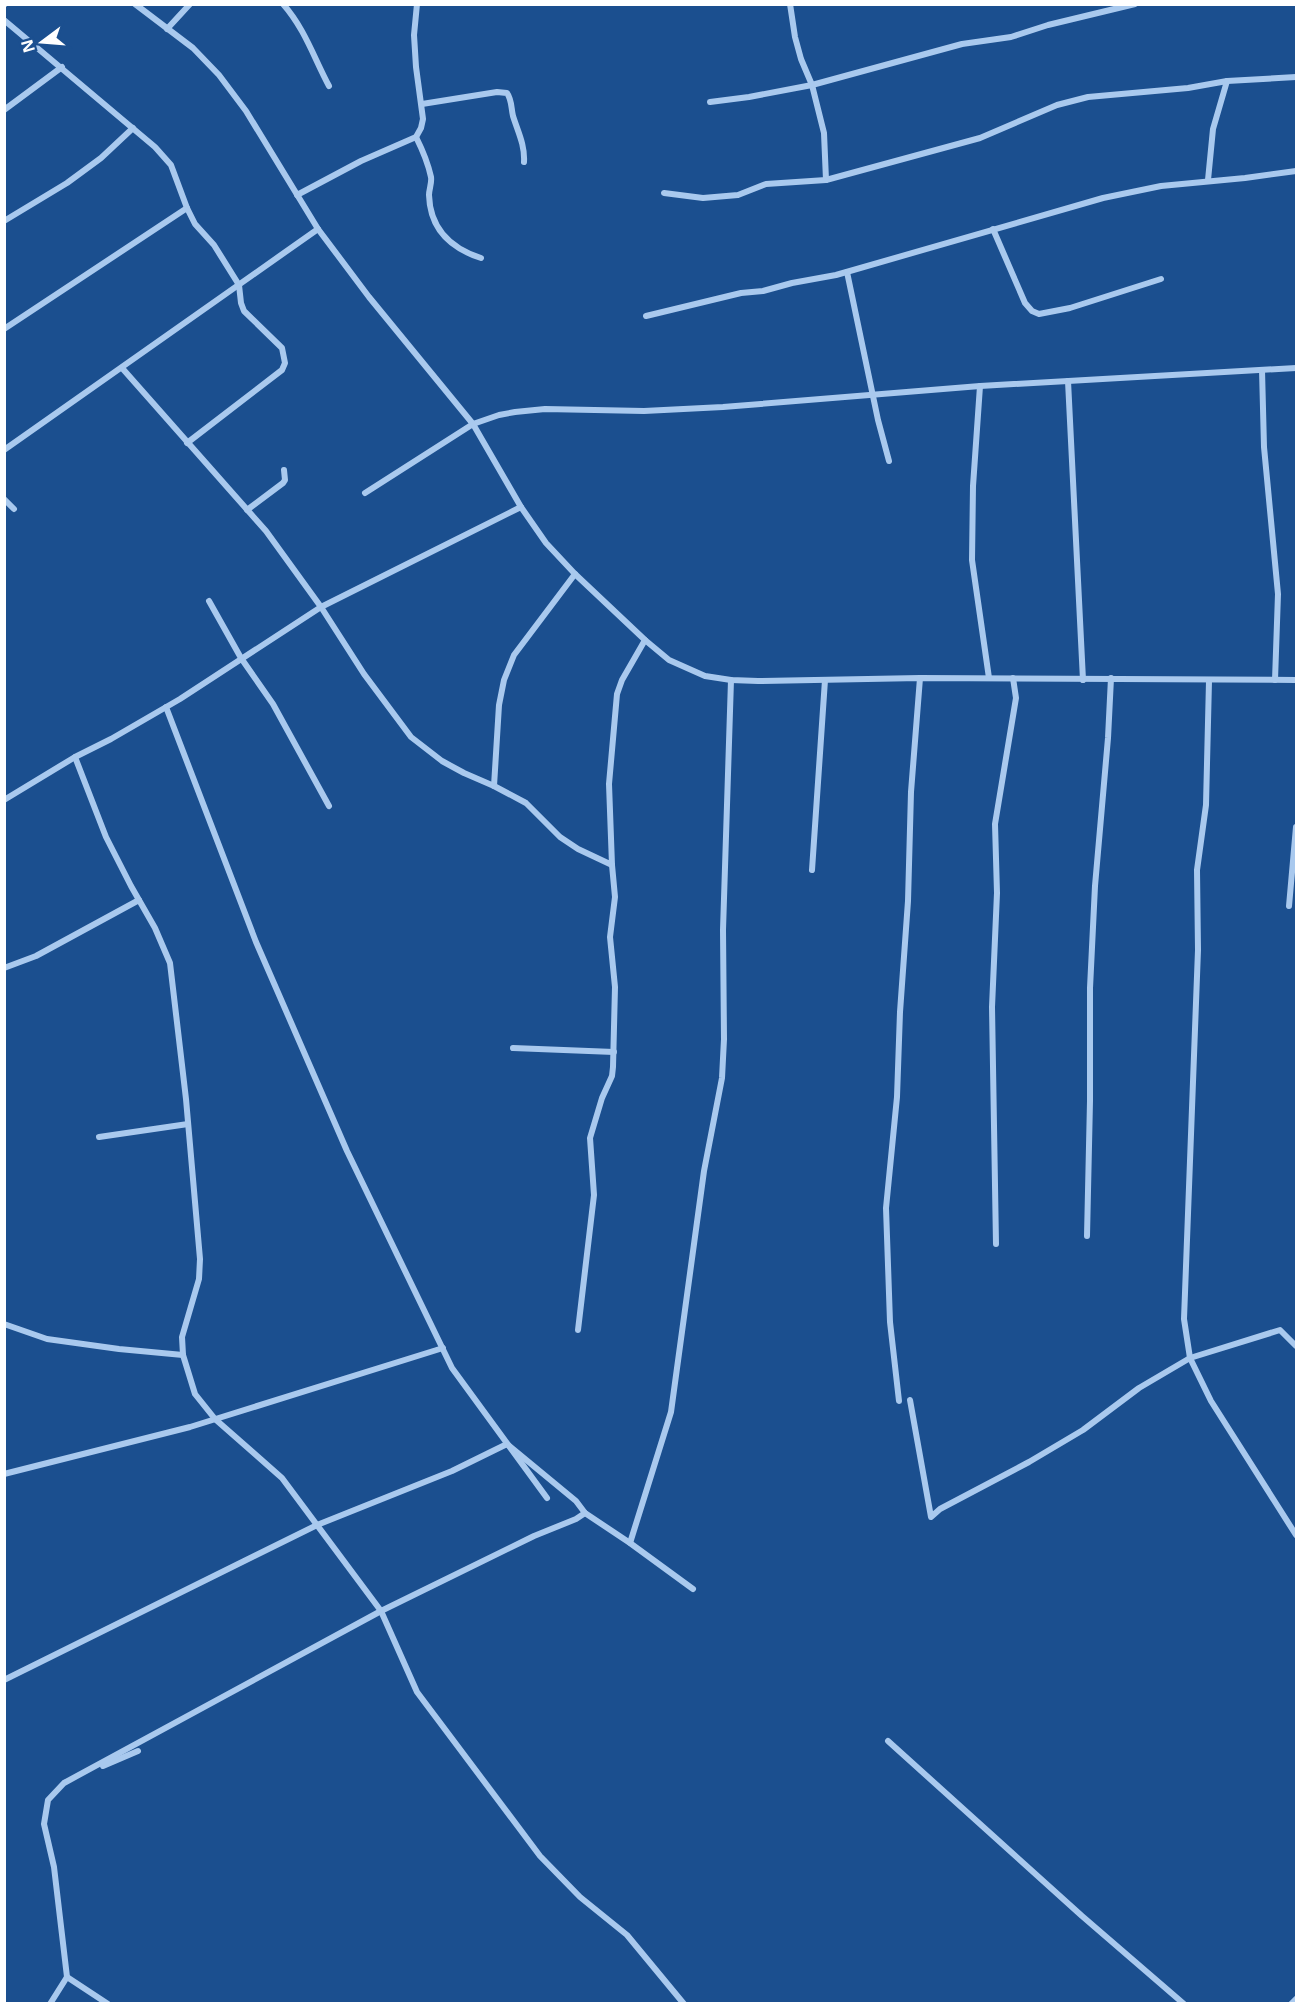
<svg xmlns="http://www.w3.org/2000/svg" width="1301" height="2008" font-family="'Open Sans',sans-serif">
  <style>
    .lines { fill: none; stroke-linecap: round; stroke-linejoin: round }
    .street { stroke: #a9c9ee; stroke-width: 6 }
  </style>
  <rect width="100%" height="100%" fill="#1b4f8f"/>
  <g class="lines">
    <g class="street">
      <polyline points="135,4 193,48 219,75 246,111 318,229 369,297 473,424 521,507 546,543 575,574 645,640 669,660 705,676 731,680 758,681 920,678 1296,680"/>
      <path d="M283 4C305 29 314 58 329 86"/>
      <polyline points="790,4 795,37 801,59 812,85 824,133 826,180"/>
      <polyline points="4,5 5,4"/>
      <polyline points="4,20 155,147 171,165 187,208 195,224 214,245 239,285 241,303 244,311 282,348 285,363 282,370 187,443"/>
      <polyline points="167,29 190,4"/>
      <polyline points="710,102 749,97 812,85 962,44 1011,37 1048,25 1135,4"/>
      <path d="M422 104 497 92 507 93C512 100 511 108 513 116 518 132 525 145 524 162"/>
      <polyline points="4,110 62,67"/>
      <path d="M416 137C422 149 428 163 431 177 432 183 429 189 429 195 430 229 450 248 481 258"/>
      <polyline points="1208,180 1213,129 1227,81"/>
      <polyline points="664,193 703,198 738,195 766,184 826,180 980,138 1057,105 1088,97 1188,88 1227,81 1296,77"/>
      <polyline points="297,195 361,161 416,137 421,128 423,119 416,67 414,35 417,4"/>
      <polyline points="4,221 67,183 101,158 133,128"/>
      <polyline points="993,229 1025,303 1032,311 1039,314 1070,308 1161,279"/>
      <polyline points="847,272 878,420 889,461"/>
      <polyline points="646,316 741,293 763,291 792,283 836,275 1103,198 1161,186 1245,178 1296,171"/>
      <polyline points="4,329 187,208"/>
      <polyline points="122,368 266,531 321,607 364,674 411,737 442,761 464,773 494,786 526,803 560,837 578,849 612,865 609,784 617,694 622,680 645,640"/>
      <polyline points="1262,370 1264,447 1278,594 1275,680"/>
      <polyline points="1068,381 1083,680"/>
      <polyline points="980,386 973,486 972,560 989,678"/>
      <polyline points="4,450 318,229"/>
      <polyline points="365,493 473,424 499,415 515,412 545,409 644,411 723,407 980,386 1296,368"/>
      <polyline points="4,499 14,509"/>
      <polyline points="247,510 283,483 285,480 284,470"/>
      <polyline points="209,601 241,658 273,704 329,806"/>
      <polyline points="1209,681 1206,805 1197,870 1198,950 1184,1319 1190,1358 1211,1401 1296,1535"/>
      <polyline points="166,707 256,942 347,1151 452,1368 547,1498"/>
      <polyline points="75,757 106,837 131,886 155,928 170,963 186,1099 200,1259 199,1279 182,1337 183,1355 195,1394 215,1419 282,1478 381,1611 417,1692 540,1856 580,1897 627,1935 684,2004"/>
      <polyline points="494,786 499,705 504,680 514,655 575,574"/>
      <polyline points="4,800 75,757 111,739 180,699 321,607 521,507"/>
      <polyline points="812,870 825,680"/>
      <polyline points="1289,906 1296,827"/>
      <polyline points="4,968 36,956 139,900"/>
      <polyline points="513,1048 614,1052"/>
      <polyline points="99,1137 188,1124"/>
      <polyline points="1087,1236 1090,1101 1090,988 1095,886 1108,738 1111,678"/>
      <polyline points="996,1244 992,1007 997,893 995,824 1016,698 1013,678"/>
      <polyline points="4,1324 47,1339 119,1349 183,1355"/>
      <polyline points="578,1330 594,1195 590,1138 602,1098 612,1076 613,1067 615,987 610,937 615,897 612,865"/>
      <polyline points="910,1400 931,1517 940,1509 1029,1462 1083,1430 1139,1388 1190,1358 1280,1330 1296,1346"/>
      <polyline points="899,1401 890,1322 886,1208 897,1097 900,1012 908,901 911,792 920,678"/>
      <polyline points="4,1474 190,1427 443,1348"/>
      <polyline points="630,1543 671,1412 704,1171 722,1078 724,1039 723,930 731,680"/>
      <polyline points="4,1680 317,1525 452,1471 507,1444 576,1501 585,1513 630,1543 693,1589"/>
      <polyline points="888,1741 1082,1916 1184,2004"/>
      <polyline points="103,1766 138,1751"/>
      <polyline points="67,1977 108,2004"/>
      <polyline points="50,2004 67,1977 54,1867 44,1824 48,1800 64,1783 381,1611 534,1536 576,1519 585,1513"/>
      <polyline points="1291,2004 1296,1999"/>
    </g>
  </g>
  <rect width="1301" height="2008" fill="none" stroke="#ffffff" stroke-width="12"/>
  <g transform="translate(42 42) rotate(254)" stroke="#1b4f8f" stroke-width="4.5" paint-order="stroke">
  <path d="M0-4.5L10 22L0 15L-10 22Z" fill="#ffffff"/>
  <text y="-9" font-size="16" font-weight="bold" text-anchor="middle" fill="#ffffff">N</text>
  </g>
</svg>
